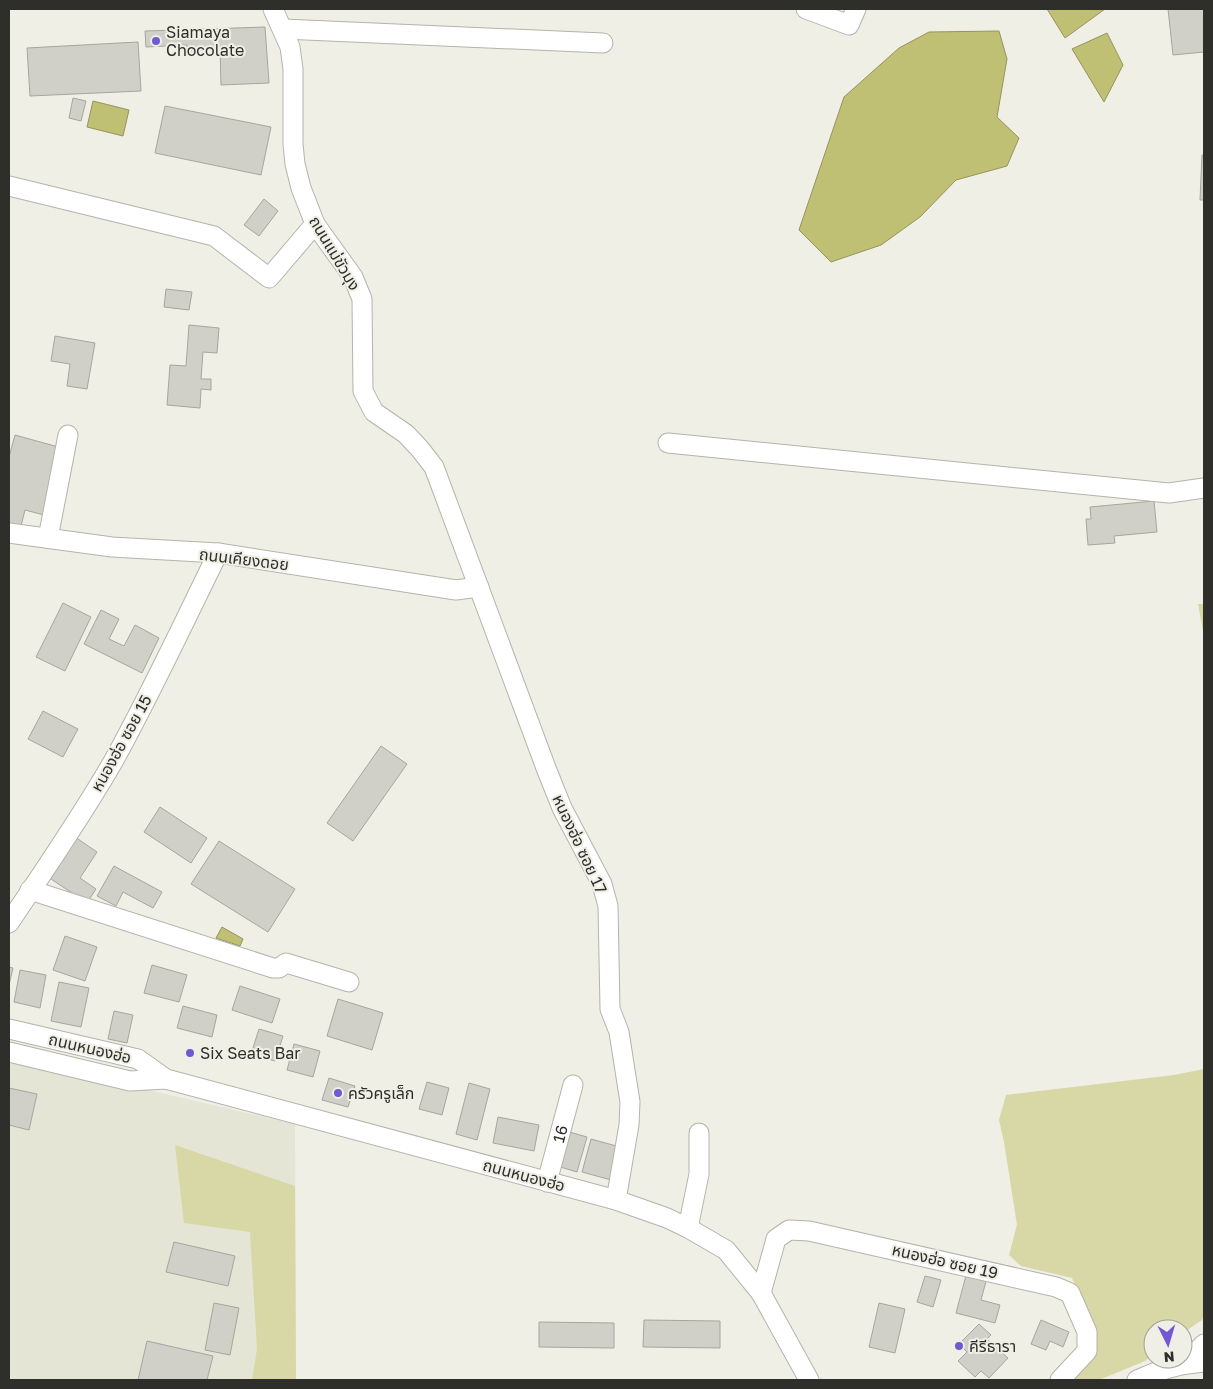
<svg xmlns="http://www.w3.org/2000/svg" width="1213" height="1389" font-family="'Golos Text','Noto Sans Thai',sans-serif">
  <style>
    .built { fill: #e4e5d5 }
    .green { fill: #d7d8a6 }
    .water { fill: #c0c074; stroke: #94945e }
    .building { fill: #d0d0c8; stroke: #a6a69e }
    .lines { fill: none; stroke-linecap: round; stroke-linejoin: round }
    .minor-casing { stroke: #b3b4ab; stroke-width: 21 }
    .minor { stroke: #fff; stroke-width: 19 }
    .poi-dot { fill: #7259d3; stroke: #efefe6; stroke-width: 2 }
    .labels { text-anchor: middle; stroke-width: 4; stroke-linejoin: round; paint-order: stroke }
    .poi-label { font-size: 16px; fill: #2e2e2b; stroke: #efefe6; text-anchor: start }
    .street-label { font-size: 16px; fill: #2e2e2b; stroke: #efefe6 }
  </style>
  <rect width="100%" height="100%" fill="#efefe6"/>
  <polygon class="built" points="9,1058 295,1124 296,1380 9,1380"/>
  <g class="green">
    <polygon points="1198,604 1204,604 1204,636"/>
    <polygon points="1204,1069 1204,1314 1202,1320 1183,1333 1183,1329 1153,1329 1153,1355 1145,1361 1099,1380 1067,1380 1083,1338 1083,1303 1072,1278 1021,1266 1009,1255 1017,1225 1004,1142 999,1120 1006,1095 1174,1075"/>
    <polygon points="175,1145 295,1186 296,1380 252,1380 257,1349 250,1232 184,1223"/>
  </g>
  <g class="water">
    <polygon points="1047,9 1105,9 1065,38"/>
    <polygon points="999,31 1007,59 997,117 1019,138 1007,166 956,180 920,217 881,245 831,262 799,230 844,97 899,48 929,32"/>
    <polygon points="1107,33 1123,65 1104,102 1072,49"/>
    <polygon points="93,101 129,110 123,136 87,127"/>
    <polygon points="222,927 243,939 240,946 216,938"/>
  </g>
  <g class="building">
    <polygon points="1168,9 1204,9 1204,52 1173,55"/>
    <polygon points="265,27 269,83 221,85 220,49 187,51 187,45 146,47 145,31"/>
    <polygon points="138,42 141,91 30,96 27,48"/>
    <polygon points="73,98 86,101 81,121 69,118"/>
    <polygon points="165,106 271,127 261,175 155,153"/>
    <polygon points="1202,155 1204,155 1204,200 1200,200"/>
    <polygon points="264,199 278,211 259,236 244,225"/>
    <polygon points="166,289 192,292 189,310 164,307"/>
    <polygon points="189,325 219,328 217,353 203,352 201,379 211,379 211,390 201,389 200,408 167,405 170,365 186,366"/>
    <polygon points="55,336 95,343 87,389 67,386 70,364 51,361"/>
    <polygon points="15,435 62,448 44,515 25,510 20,530 9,527 9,457"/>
    <polygon points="1154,501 1157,532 1114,536 1115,543 1088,545 1086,519 1091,519 1090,507"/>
    <polygon points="63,603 91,617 65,671 36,657"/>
    <polygon points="101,610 119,619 109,639 124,646 135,625 159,638 142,673 84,644"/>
    <polygon points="43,711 78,729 63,757 28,739"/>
    <polygon points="381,746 407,764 353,841 327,823"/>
    <polygon points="160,807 207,838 191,863 144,832"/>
    <polygon points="72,835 97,852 80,878 96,889 87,903 45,875"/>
    <polygon points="219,841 295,889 268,932 191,884"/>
    <polygon points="114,866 162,892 153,908 123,892 116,906 97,896"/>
    <polygon points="65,936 97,947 85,981 53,970"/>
    <polygon points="152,965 187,975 179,1002 144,993"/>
    <polygon points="9,967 13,968 9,985"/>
    <polygon points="20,970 46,975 40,1008 14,1002"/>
    <polygon points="59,982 89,988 81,1027 51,1021"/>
    <polygon points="240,986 280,999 272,1023 232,1010"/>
    <polygon points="338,999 383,1013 372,1050 327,1036"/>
    <polygon points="183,1006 217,1015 212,1037 177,1028"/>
    <polygon points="114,1011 133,1015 127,1043 108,1039"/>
    <polygon points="259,1029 283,1036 275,1061 251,1054"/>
    <polygon points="294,1044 320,1051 313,1077 287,1070"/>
    <polygon points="329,1078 355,1086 348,1107 322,1100"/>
    <polygon points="427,1082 449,1088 442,1115 419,1109"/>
    <polygon points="469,1083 490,1089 477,1140 456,1134"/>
    <polygon points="9,1088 37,1094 29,1130 9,1125"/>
    <polygon points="498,1117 539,1125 534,1151 493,1143"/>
    <polygon points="566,1131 587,1137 577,1172 557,1166"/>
    <polygon points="591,1139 620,1147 611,1180 582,1172"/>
    <polygon points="174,1242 235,1256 228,1286 166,1272"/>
    <polygon points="968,1268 988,1274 981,1300 1000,1305 995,1323 956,1313"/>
    <polygon points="925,1276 941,1280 933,1307 917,1302"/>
    <polygon points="214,1303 239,1308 230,1355 205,1350"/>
    <polygon points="879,1303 905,1309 895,1353 869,1347"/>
    <polygon points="644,1320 720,1321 720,1348 643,1347"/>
    <polygon points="1041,1320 1069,1332 1063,1347 1050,1341 1046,1350 1031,1344"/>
    <polygon points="539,1322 614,1323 614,1348 539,1347"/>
    <polygon points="979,1324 991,1335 987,1339 1008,1358 989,1378 981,1371 975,1377 958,1361 967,1352 959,1344"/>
    <polygon points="147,1341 213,1356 207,1380 138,1380"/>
  </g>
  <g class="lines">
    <defs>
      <g id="minor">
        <polyline points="273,9 290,47 293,69 293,144 295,164 301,188 315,224 353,277 362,299 363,391 374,412 406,434 420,449 434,467 546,768 562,808 602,884 608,906 610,1009 619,1032 630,1102 629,1125 616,1200"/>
        <polyline points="806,9 849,25 856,9"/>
        <polyline points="283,29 603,43"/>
        <polyline points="9,186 214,236 269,278 315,224"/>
        <polyline points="668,443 1169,493 1204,488"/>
        <polyline points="9,533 112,547 218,553 456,590 479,587"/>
        <polyline points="48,538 68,435"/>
        <polyline points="30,890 273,968 279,968 286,963 349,982"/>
        <path d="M9 923C45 869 82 816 114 760 151 693 184 622 218 553"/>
        <polyline points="9,1029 138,1059 166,1079"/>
        <polyline points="9,1052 130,1081 166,1079 616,1200 667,1218 688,1228 726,1250 761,1293 809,1380"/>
        <path id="s1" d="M547 1182 573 1085"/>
        <polyline points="688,1228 699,1174 699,1133"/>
        <polyline points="761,1293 776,1239 789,1230 809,1231 1056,1287 1070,1293 1087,1332 1087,1351 1060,1380"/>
        <polyline points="1185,1363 1204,1344"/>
        <path d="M1137 1380C1160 1369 1179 1364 1204 1362"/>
      </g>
    </defs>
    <use href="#minor" class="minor-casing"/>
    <use href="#minor" class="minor"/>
  </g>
  <g class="poi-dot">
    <circle cx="156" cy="41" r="5"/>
    <circle cx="190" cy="1053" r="5"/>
    <circle cx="338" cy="1093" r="5"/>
    <circle cx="959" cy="1346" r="5"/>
  </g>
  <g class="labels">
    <g class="poi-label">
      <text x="166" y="38">Siamaya<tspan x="166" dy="18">Chocolate</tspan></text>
      <text x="200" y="1059">Six Seats Bar</text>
      <text x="348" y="1099">ครัวครูเล็ก</text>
      <text x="969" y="1352">คีรีธารา</text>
    </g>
    <g class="street-label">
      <text transform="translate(335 253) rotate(59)" y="6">ถนนแม่ขัวมุง</text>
      <text transform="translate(244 559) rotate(7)" y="6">ถนนเคียงดอย</text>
      <text transform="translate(121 743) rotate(-61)" y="6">หนองฮ่อ ซอย 15</text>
      <text transform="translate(580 844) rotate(65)" y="6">หนองฮ่อ ซอย 17</text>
      <text transform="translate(90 1048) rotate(13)" y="6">ถนนหนองฮ่อ</text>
      <text dy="6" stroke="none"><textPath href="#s1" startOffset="50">16</textPath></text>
      <text transform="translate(524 1175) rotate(15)" y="6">ถนนหนองฮ่อ</text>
      <text transform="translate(945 1261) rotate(13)" y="6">หนองฮ่อ ซอย 19</text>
    </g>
  </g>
  <rect width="1213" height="1389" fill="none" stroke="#2e2e2b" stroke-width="20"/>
  <g transform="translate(1168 1344) rotate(175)"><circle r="24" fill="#efefe6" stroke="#a2a29b"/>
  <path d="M0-4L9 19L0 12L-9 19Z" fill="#7259d3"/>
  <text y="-8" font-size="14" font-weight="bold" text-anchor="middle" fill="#2e2e2b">N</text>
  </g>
</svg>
